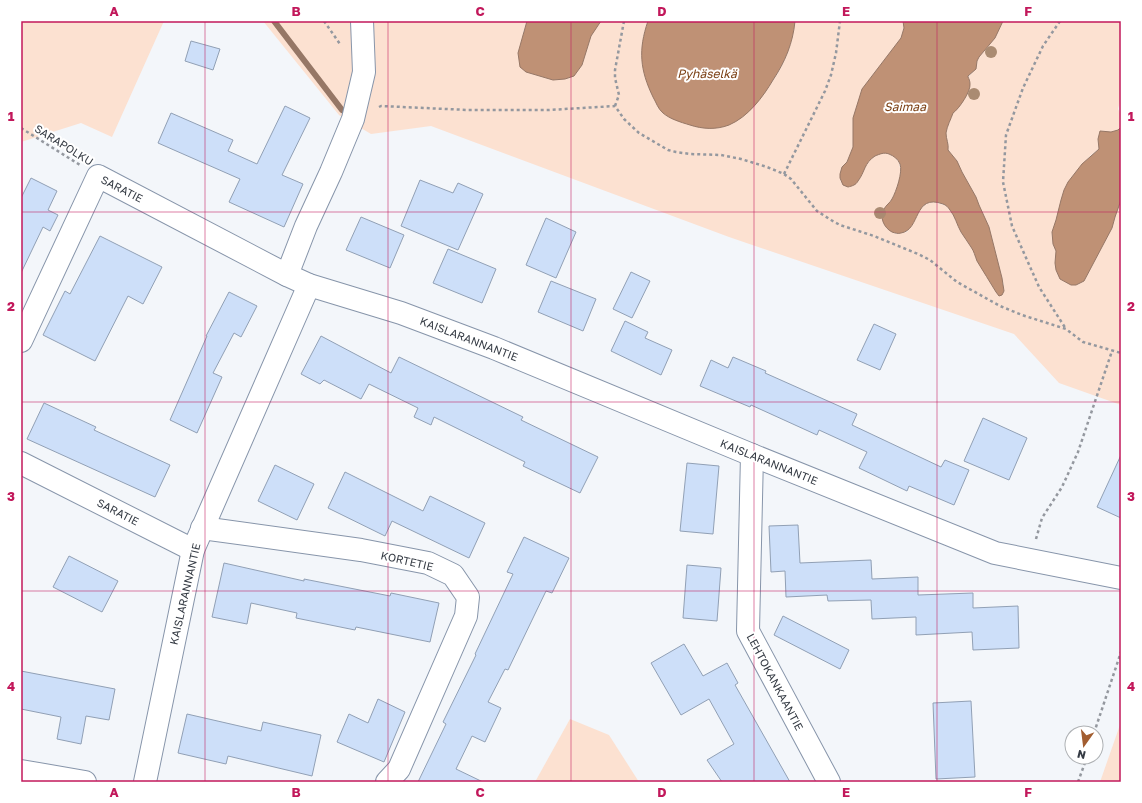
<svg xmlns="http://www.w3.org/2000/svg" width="1142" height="803" font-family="'Golos Text',sans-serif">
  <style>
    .green { fill: #fce1d1 }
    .water { fill: #bf9175; stroke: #967766 }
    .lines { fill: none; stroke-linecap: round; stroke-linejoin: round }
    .stream { stroke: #967766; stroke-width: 6 }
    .building { fill: #cddff9; stroke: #91a0b5 }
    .minor-casing { stroke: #8795aa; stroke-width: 24 }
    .path { stroke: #94989f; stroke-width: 2.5; stroke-dasharray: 3 3; stroke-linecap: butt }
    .minor { stroke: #fff; stroke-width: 22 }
    .tree { fill: #aa8b72 }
    .grid { fill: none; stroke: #c2185b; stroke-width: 1; stroke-opacity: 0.55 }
    .labels { text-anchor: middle; stroke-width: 4; stroke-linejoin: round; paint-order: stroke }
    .street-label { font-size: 11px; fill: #353b44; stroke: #fff }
    .water-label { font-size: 12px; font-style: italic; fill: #7b3f13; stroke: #fff }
    .neatline { fill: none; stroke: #c2185b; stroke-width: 1.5 }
    .grid-label { font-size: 13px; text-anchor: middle; font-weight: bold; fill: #c2185b }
  </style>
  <rect width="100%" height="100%" fill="#f3f6fa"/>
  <g class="green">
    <polygon points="21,21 164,21 112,137 81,123 21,142"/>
    <path d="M263 21H527L523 33 526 72 553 80 574 76 582 65 591 36 601 21H648L643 37 742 117C770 89 791 62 795 21H903L904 28 901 38 862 89 853 128V147L847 162 842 167 840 178 841 182 859 180C862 173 865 164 871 159 876 155 882 152 888 154 908 158 899 187 892 199 890 204 884 207 883 212 883 217 887 225 889 230L896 234 907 232 921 208 928 203 934 202 937 203 947 206 952 213 961 232 972 248 978 262 999 296 1002 295 1004 291V286L989 227 979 205 976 197 962 172 957 161 948 150C949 143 945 137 946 131 948 117 963 95 970 82L968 77 976 69 977 61 979 57 995 38 1003 21H1121V98L1118 109C1122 115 1123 125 1118 130L1111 132 1098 139 1099 149 1091 155 1074 174 1064 190 1057 220 1052 232 1053 244 1056 251V270L1060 279 1071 285H1076L1084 281 1112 228 1115 217 1121 198V405L1059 383 1014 334 729 237 431 126 371 134 339 115Z"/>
    <polygon points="570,719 609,735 639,782 535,782"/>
    <polygon points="1121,722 1121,782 1100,782"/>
  </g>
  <g class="water">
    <polygon points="527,21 601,21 591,36 582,65 574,76 565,79 553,80 526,72 520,67 518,53"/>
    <path d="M648 21H795C793 43 785 62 773 80 763 97 748 117 729 125 716 130 702 129 690 125 680 122 670 119 663 113 658 109 656 102 653 97 640 70 638 50 648 21Z"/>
    <path d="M903 21H1003L995 38 979 57 977 61 976 69 968 76V77C969 79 970 81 970 84 971 91 959 109 953 113 951 119 947 126 946 133 946 139 949 144 948 150L957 161 962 172 976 197 979 205 989 227 1002 278 1004 291 1002 295 999 296 996 292C990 282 983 271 977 261 975 256 974 251 971 247 968 242 964 237 961 232 957 225 955 216 950 210 948 207 946 205 943 204 913 193 921 230 901 233 898 234 895 233 892 232 884 228 879 217 884 209 886 205 890 203 892 199 896 192 903 172 900 164 898 159 894 156 889 154 884 152 880 154 875 156 864 163 865 172 858 181 856 185 852 186 848 187L843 185 840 178V174L842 167 847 162 853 147V118L862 89 901 38 904 28Z"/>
    <polygon points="1121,127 1121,200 1115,217 1112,228 1084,281 1076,285 1071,285 1060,279 1056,270 1055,263 1056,251 1053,244 1052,232 1056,220 1061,200 1064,190 1068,182 1082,164 1099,149 1098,139 1100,131 1111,132 1118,130"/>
  </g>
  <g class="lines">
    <polyline class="stream" points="274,21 342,110"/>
  </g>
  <g class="building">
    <polygon points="191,41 220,49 213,70 185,61"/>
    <polygon points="285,106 310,118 282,175 303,184 284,227 229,202 240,179 158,143 171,113 233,140 228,151 257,164"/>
    <polygon points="31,178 57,191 48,210 58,215 50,231 43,227 21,273 21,198"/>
    <polygon points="420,180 453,193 458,183 483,194 458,250 401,226"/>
    <polygon points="361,217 404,235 390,268 346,250"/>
    <polygon points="546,218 576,232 556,278 526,265"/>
    <polygon points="100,236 162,267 143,304 128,296 95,361 43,335 65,291 70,294"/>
    <polygon points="448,249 496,269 482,303 433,283"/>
    <polygon points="631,272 650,281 632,318 613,309"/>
    <polygon points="551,281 596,299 583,331 538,312"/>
    <polygon points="229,292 257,306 241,337 234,333 213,373 222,377 197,433 170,420 207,336 206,336"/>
    <polygon points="625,321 648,332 645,338 672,350 661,375 611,351"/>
    <polygon points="874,324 896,334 880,370 857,360"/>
    <polygon points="321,336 391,373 399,357 523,417 521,420 598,457 580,493 523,466 525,462 434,417 431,425 414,417 418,408 369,384 361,399 324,380 320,384 301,374"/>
    <polygon points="733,357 766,371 765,373 857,414 852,425 941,467 945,460 969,470 954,505 909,486 907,491 859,468 867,452 819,430 817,435 751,405 750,407 700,386 711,360 728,368"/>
    <polygon points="44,403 96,427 94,430 170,465 155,497 27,439"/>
    <polygon points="983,418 1027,438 1009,480 964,461"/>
    <polygon points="1121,455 1121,518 1097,507"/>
    <polygon points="687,463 719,466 713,534 680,531"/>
    <polygon points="275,465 314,484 297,520 258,501"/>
    <polygon points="345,472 423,511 430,496 485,523 469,558 392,521 385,536 328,508"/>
    <polygon points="798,525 800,563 871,560 872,579 918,577 918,595 973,593 973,608 1018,606 1019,648 973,650 972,632 916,635 916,617 872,619 871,600 828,601 827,595 786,597 785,571 771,572 769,526"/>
    <polygon points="524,537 569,558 552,593 546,591 508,670 505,669 488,702 501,708 485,742 472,736 456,769 483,782 418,782 446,724 443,722 476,655 475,654 513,574 507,572"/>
    <polygon points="69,556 118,581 102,612 53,587"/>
    <polygon points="224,563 304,581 304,579 390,596 391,593 439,603 430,642 356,627 355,630 296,618 297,613 251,603 247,624 212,617"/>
    <polygon points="687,565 721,568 717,621 683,618"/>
    <polygon points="783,616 849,650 840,669 774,635"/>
    <polygon points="684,644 703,676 727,663 738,683 735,685 790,782 722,782 707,760 734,744 709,699 681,715 651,663"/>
    <polygon points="21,671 115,689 109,720 86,716 81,744 57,739 61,717 21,709"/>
    <polygon points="378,699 405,712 384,762 337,742 349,714 368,723"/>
    <polygon points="971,701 975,777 936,779 933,703"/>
    <polygon points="187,714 261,731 263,722 321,735 312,776 228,756 226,764 178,753"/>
  </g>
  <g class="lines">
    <defs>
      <g id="minor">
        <polyline points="287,275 306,226 331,172 353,119 364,72 362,21"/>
        <polyline points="21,341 98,176 287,275 309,285 401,313 494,348 752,455 995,553 1121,578"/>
        <polyline points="752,455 748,631 829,782"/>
        <polyline points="21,463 193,550"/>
        <polyline points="202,528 361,550 428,563 453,575 468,597 466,616 399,769 387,782"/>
        <polyline points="21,771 85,782"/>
        <polyline points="145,782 193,550 309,285"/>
      </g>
    </defs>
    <use href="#minor" class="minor-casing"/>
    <g class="path">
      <polyline points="324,21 340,44"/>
      <polyline points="1060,21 1043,46 1023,88 1006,135 1003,182 1012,226 1039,287 1066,329"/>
      <polyline points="615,106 619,95 615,78 615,70 624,21"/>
      <polyline points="379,107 381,106 468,110 549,110 615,106 624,119 639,133 668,150 676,152 690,154 721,155 741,159 767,167 784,174 791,179 817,211 831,220 840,225 874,236 918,254 930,260 957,282 1000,306 1022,315 1066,329 1083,342 1121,353"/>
      <polyline points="21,128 80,165"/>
      <polyline points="784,174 825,91 831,75 836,53 840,21"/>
      <polyline points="1036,539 1042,518 1062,487 1078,452 1112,351"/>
      <polyline points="1094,733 1121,652"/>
      <polyline points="1078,782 1087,757"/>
    </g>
    <use href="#minor" class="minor"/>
  </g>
  <g class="tree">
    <circle cx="991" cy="52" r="6"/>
    <circle cx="974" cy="94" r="6"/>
    <circle cx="880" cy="213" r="6"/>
  </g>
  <path class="grid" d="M205 21V782M388 21V782M571 21V782M754 21V782M937 21V782M21 212H1121M21 402H1121M21 591H1121"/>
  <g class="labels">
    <g class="street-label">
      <text transform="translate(64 145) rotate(32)" y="4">SARAPOLKU</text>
      <text transform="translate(122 189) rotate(27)" y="4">SARATIE</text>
      <text transform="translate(469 339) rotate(21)" y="4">KAISLARANNANTIE</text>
      <text transform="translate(769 462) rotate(22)" y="4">KAISLARANNANTIE</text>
      <text transform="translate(118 512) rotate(27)" y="4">SARATIE</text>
      <text transform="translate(407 561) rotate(13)" y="4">KORTETIE</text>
      <text transform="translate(185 594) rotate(-77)" y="4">KAISLARANNANTIE</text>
      <text transform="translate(775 682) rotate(62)" y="4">LEHTOKANKAANTIE</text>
    </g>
    <g class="water-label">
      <text x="707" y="78">Pyhäselkä</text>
      <text x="905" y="111">Saimaa</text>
    </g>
  </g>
  <rect width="1142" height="803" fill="none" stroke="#ffffff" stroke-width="44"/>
  <g transform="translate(1084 745) rotate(194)"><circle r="19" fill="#ffffff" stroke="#aeb1b4"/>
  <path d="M0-3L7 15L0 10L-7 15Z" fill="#a25d30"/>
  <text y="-6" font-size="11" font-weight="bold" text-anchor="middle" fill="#353b44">N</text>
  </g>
  <rect x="22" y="22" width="1098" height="759" class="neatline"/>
  <g class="grid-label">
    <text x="114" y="16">A</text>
    <text x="296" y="16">B</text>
    <text x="480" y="16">C</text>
    <text x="662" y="16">D</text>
    <text x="846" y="16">E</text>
    <text x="1028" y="16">F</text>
    <text x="11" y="121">1</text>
    <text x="1131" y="121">1</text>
    <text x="11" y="311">2</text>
    <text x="1131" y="311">2</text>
    <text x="11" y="501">3</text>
    <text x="1131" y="501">3</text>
    <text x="11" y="691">4</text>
    <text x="1131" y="691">4</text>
    <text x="114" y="797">A</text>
    <text x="296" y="797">B</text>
    <text x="480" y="797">C</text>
    <text x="662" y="797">D</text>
    <text x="846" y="797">E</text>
    <text x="1028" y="797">F</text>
  </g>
</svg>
